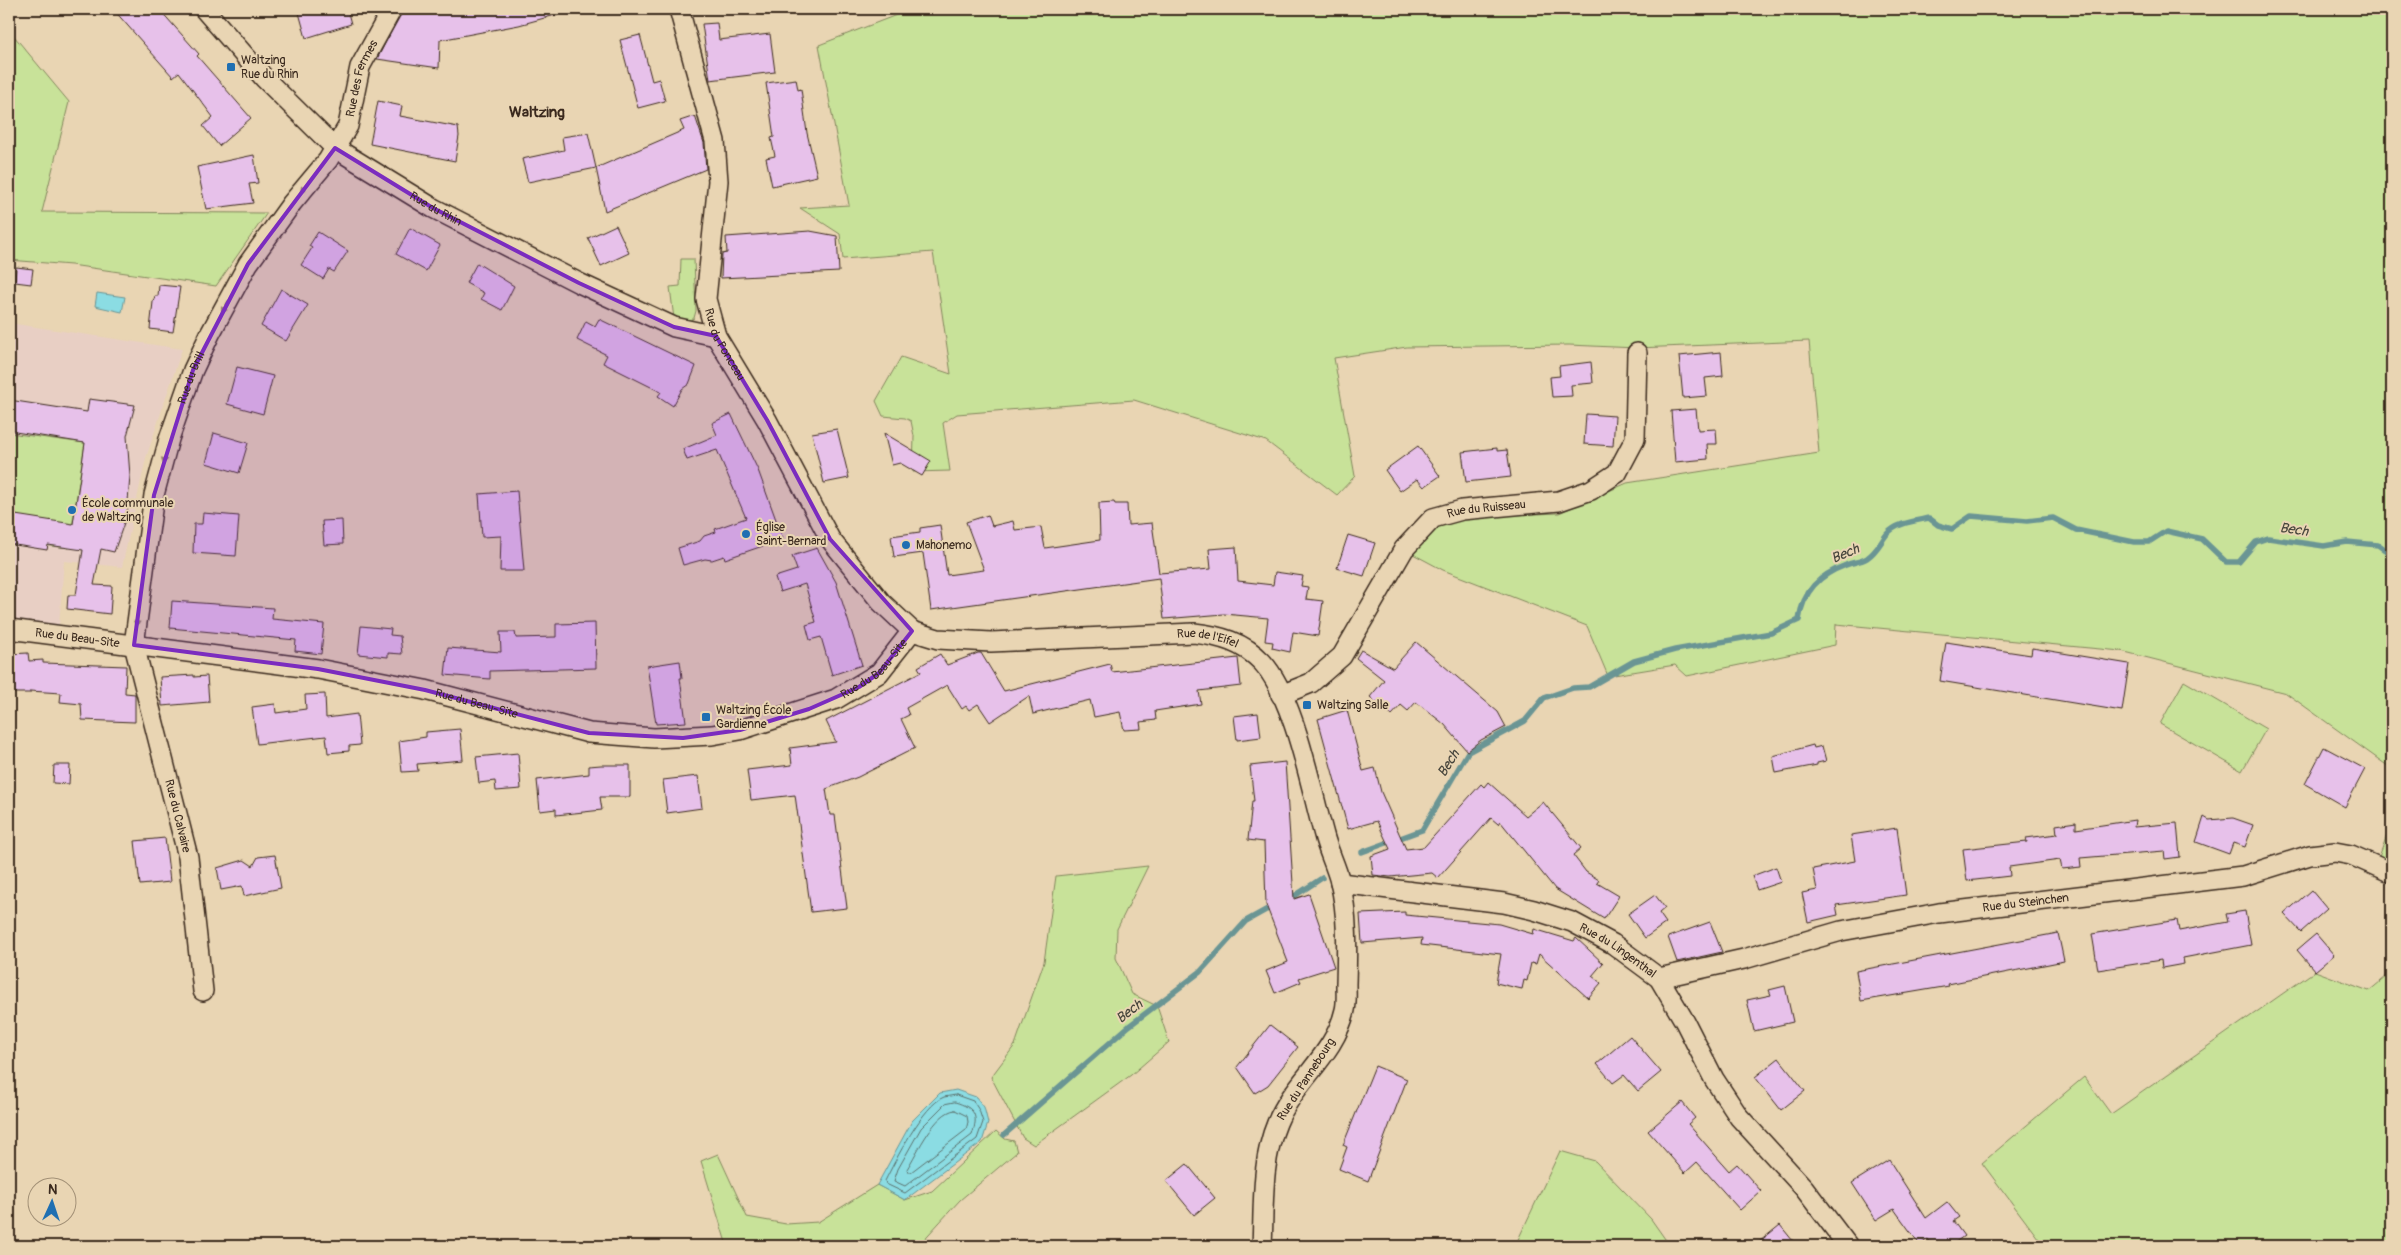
<svg xmlns="http://www.w3.org/2000/svg" width="2401" height="1255" font-family="Pangolin,sans-serif">
  <style>
    .built { fill: #e8cfc4 }
    .green { fill: #c8e299; stroke: #82865c }
    .water { fill: #8bdce3; stroke: #6b9594 }
    .lines { fill: none; stroke-linecap: round; stroke-linejoin: round }
    .shore { stroke: #5b716d; stroke-width: 1 }
    .stream { stroke: #6b9594; stroke-width: 5.5 }
    .building { fill: #e7c1ea; stroke: #3b2a1e }
    .minor-casing { stroke: #3b2a1e; stroke-width: 22 }
    .minor { stroke: #e9d5b3; stroke-width: 19 }
    .oneway { fill: #928068 }
    .marked { fill: #7b2cbf; fill-opacity: 0.2; stroke: #7b2cbf; stroke-width: 4; stroke-linejoin: round }
    .poi-dot { fill: #1f6fb2; stroke: #e9d5b3; stroke-width: 2 }
    .labels { text-anchor: middle; stroke-width: 4; stroke-linejoin: round; paint-order: stroke }
    .poi-label { font-size: 12px; fill: #3b2a1e; stroke: #e9d5b3; text-anchor: start }
    .street-label { font-size: 12px; fill: #3b2a1e; stroke: #e9d5b3 }
    .water-label { font-size: 14px; font-style: italic; fill: #47453c; stroke: #e9d5b3 }
    .quarter-label { font-size: 15px; font-weight: bold; fill: #3b2a1e; stroke: #e9d5b3 }
  </style>
  <rect width="100%" height="100%" fill="#e9d5b3"/>
  <filter id="ink" filterUnits="userSpaceOnUse"><feTurbulence type="fractalNoise" baseFrequency=".02" numOctaves="2"/><feDisplacementMap in="SourceGraphic" scale="10" xChannelSelector="R" yChannelSelector="G"/><feConvolveMatrix kernelMatrix="1 2 1 2 8 2 1 2 1" color-interpolation-filters="sRGB"/></filter>
  <g filter="url(#ink)">
    <polygon class="built" points="9,323 182,349 146,458 122,567 64,561 59,625 9,621"/>
    <g class="green">
      <polygon points="912,9 2392,9 2392,769 2286,693 2121,651 1836,624 1835,645 1687,676 1675,665 1608,676 1587,626 1443,570 1413,554 1435,528 1464,517 1559,513 1627,483 1819,453 1809,341 1637,348 1569,345 1407,347 1334,358 1355,476 1337,495 1266,441 1134,400 957,414 943,423 950,471 913,472 914,436 911,421 905,418 883,416 876,401 901,357 951,374 933,252 843,259 840,234 800,208 849,205 819,45"/>
      <polygon points="9,30 69,102 42,212 267,213 216,286 71,265 9,260"/>
      <polygon points="681,259 694,259 696,311 694,318 688,322 674,319 670,287 680,286"/>
      <polygon points="9,433 85,443 69,548 9,541"/>
      <polygon points="2184,681 2266,729 2242,771 2160,724"/>
      <polygon points="2392,821 2392,864 2379,857"/>
      <polygon points="1148,866 1117,929 1116,958 1132,994 1157,1006 1169,1042 1131,1075 1034,1145 1023,1138 991,1077 1015,1045 1044,962 1056,876"/>
      <polygon points="2315,971 2369,991 2392,972 2392,1246 2044,1246 1982,1163 2084,1077 2111,1114"/>
      <polygon points="996,1131 1005,1139 1014,1141 1017,1152 960,1200 918,1246 727,1246 701,1161 718,1154 747,1217 786,1224 818,1222 877,1185 905,1200 932,1191"/>
      <polygon points="1560,1151 1595,1161 1651,1219 1670,1246 1515,1246"/>
    </g>
    <g class="water">
      <polygon points="97,293 125,297 122,312 95,306"/>
      <polygon points="956,1090 976,1097 984,1107 988,1123 982,1142 905,1200 877,1185 912,1121 940,1093"/>
    </g>
    <g class="lines">
      <g class="shore">
        <path d="M956 1095 973 1101 979 1110 983 1122 977 1139 905 1193 886 1184 885 1181C895 1161 923 1105 944 1097 948 1096 952 1096 956 1095Z"/>
        <path d="M955 1102C975 1108 979 1115 972 1135L905 1186 894 1181 898 1169 921 1128 945 1104Z"/>
        <path d="M955 1110 967 1116 968 1122 966 1130 911 1172H908L907 1169C917 1153 935 1112 955 1110Z"/>
      </g>
      <g class="stream">
        <path d="M1362 852 1422 830 1468 752 1525 721 1544 698 1573 688 1589 687 1634 661 1675 650 1771 633 1799 620C1803 591 1819 575 1846 565 1853 562 1861 562 1867 558 1877 551 1880 543 1887 534 1896 523 1915 521 1929 518L1938 525 1952 529 1971 516 2027 521 2053 518 2076 530 2134 542H2149L2166 531 2202 539 2226 562H2239L2256 542 2268 538 2324 546 2347 542 2378 545 2392 555"/>
        <polyline points="1288,898 1296,895 1322,878"/>
        <polyline points="1004,1135 1129,1026 1200,972 1246,921 1273,906"/>
      </g>
    </g>
    <g class="building">
      <polygon points="113,9 159,9 199,54 197,56 251,118 219,146 203,126 213,117 179,72 173,77"/>
      <polygon points="298,9 347,9 351,24 306,38"/>
      <polygon points="403,9 558,9 559,14 519,25 440,40 439,68 377,59"/>
      <polygon points="717,23 719,40 770,34 775,72 710,80 702,24"/>
      <polygon points="640,35 652,81 659,79 665,101 638,108 620,40"/>
      <polygon points="796,79 798,90 801,89 807,133 817,176 772,186 766,158 775,156 771,138 774,137 766,83"/>
      <polygon points="378,101 402,106 400,116 458,127 459,136 455,161 370,144"/>
      <polygon points="695,116 704,143 706,169 605,211 596,168 684,130 680,121"/>
      <polygon points="588,133 596,168 528,182 522,159 564,150 562,137"/>
      <polygon points="254,155 258,183 249,184 253,203 206,209 197,167"/>
      <polygon points="616,225 629,253 601,266 588,238"/>
      <polygon points="410,228 440,245 426,271 396,254"/>
      <polygon points="810,231 837,236 839,272 721,278 722,254 727,253 726,237"/>
      <polygon points="318,232 348,251 334,272 329,269 323,279 301,265 312,248 309,246"/>
      <polygon points="477,263 514,286 502,310 481,299 484,293 466,283"/>
      <polygon points="16,267 33,269 31,284 15,282"/>
      <polygon points="159,285 180,287 173,332 150,329 153,302 155,296 158,296"/>
      <polygon points="281,289 308,305 286,341 261,326"/>
      <polygon points="599,319 696,366 689,384 682,389 673,406 658,396 661,392 603,363 607,355 577,340 586,321 595,326"/>
      <polygon points="1721,352 1723,376 1705,378 1707,396 1683,398 1679,356"/>
      <polygon points="1591,362 1593,383 1571,385 1572,396 1552,397 1550,377 1560,376 1559,366"/>
      <polygon points="237,367 273,376 263,414 227,404"/>
      <polygon points="89,399 135,405 127,436 130,476 127,514 114,552 101,549 94,585 112,586 110,614 67,609 68,595 76,595 83,550 48,545 47,550 9,544 9,514 73,524 85,443 9,431 9,400 87,412"/>
      <polygon points="1696,409 1698,430 1716,429 1717,444 1707,444 1708,459 1675,462 1671,411"/>
      <polygon points="731,414 758,470 783,539 725,559 724,556 712,560 705,559 683,565 678,548 700,541 704,536 716,532 715,529 746,518 717,450 687,460 683,449 717,435 712,423"/>
      <polygon points="1586,414 1615,416 1613,446 1584,444"/>
      <polygon points="837,429 849,478 824,483 812,433"/>
      <polygon points="214,433 248,443 239,473 206,463"/>
      <polygon points="884,433 931,461 922,476 900,463 892,465"/>
      <polygon points="1418,446 1440,476 1424,487 1417,479 1400,491 1385,470"/>
      <polygon points="1497,448 1497,451 1507,450 1511,477 1466,482 1462,452"/>
      <polygon points="517,491 524,571 500,571 501,536 482,537 479,494"/>
      <polygon points="1114,502 1115,504 1127,504 1128,525 1152,523 1159,573 1211,569 1209,549 1236,547 1238,581 1273,585 1275,572 1303,576 1301,586 1308,587 1306,599 1323,601 1318,636 1293,632 1290,652 1272,648 1273,642 1265,641 1268,618 1224,614 1164,619 1159,578 931,610 923,553 894,557 891,536 920,532 920,528 940,525 947,575 984,570 966,522 988,515 992,526 1013,521 1015,530 1041,527 1045,548 1100,540 1099,503"/>
      <polygon points="203,513 239,516 236,556 193,553 194,524 202,524"/>
      <polygon points="342,520 343,544 324,545 322,521"/>
      <polygon points="1348,535 1375,543 1364,576 1337,568"/>
      <polygon points="817,548 836,582 862,665 832,675 821,637 810,640 806,625 816,622 805,584 780,592 775,577 797,570 792,556"/>
      <polygon points="172,601 273,608 272,619 324,624 321,654 295,651 296,640 170,628"/>
      <polygon points="595,623 596,668 490,671 490,679 445,675 448,648 501,652 500,632 515,632 516,638 556,637 556,624"/>
      <polygon points="361,626 391,629 390,635 400,636 402,654 388,653 388,657 358,654"/>
      <polygon points="1416,642 1498,712 1506,727 1481,740 1467,751 1444,724 1416,702 1408,711 1401,705 1392,715 1370,697 1384,680 1356,658 1361,650 1393,668"/>
      <polygon points="1946,642 2031,655 2032,648 2129,664 2122,711 1940,681"/>
      <polygon points="28,653 29,661 43,660 43,663 126,666 125,693 135,694 135,722 82,720 81,704 60,702 61,693 30,691 30,693 9,693 9,654"/>
      <polygon points="978,653 981,653 1004,691 1110,664 1112,672 1238,658 1241,686 1199,691 1201,704 1155,711 1156,720 1140,722 1141,729 1124,730 1120,712 1094,717 1090,700 1033,714 1029,696 990,722 978,704 969,710 966,706 962,709 947,685 906,708 909,715 901,719 915,748 858,777 826,789 830,815 835,815 847,908 811,912 795,795 751,800 747,770 792,765 790,748 836,742 826,721 921,672 918,667 940,654 947,665"/>
      <polygon points="680,661 682,678 680,678 686,722 656,724 647,666"/>
      <polygon points="194,675 194,677 207,676 209,702 162,706 160,677"/>
      <polygon points="325,694 326,718 357,714 360,745 349,746 349,751 328,753 326,736 257,744 252,707 275,704 276,713 306,709 305,695"/>
      <polygon points="1347,710 1363,771 1375,768 1381,792 1406,849 1424,847 1481,784 1484,787 1488,782 1526,816 1543,802 1581,848 1573,855 1586,872 1599,880 1597,883 1619,896 1604,919 1555,889 1500,821 1498,824 1491,818 1438,878 1432,873 1390,877 1373,875 1371,856 1390,849 1377,821 1348,829 1318,719"/>
      <polygon points="1258,713 1261,737 1237,740 1234,716"/>
      <polygon points="460,729 463,760 417,764 418,771 402,772 399,741 426,737 426,732"/>
      <polygon points="1813,745 1814,748 1822,746 1826,761 1817,763 1817,765 1776,773 1773,756"/>
      <polygon points="2324,747 2365,769 2345,807 2305,784"/>
      <polygon points="518,753 521,789 496,791 495,781 479,783 476,757"/>
      <polygon points="1285,762 1294,899 1309,894 1334,967 1299,978 1301,982 1275,993 1266,971 1288,962 1266,905 1264,842 1248,840 1252,801 1254,801 1250,766"/>
      <polygon points="54,765 70,765 69,784 53,783"/>
      <polygon points="601,765 630,765 630,797 600,797 602,810 556,815 556,809 540,811 537,780 589,774 589,766"/>
      <polygon points="698,776 702,808 667,813 663,780"/>
      <polygon points="2204,817 2209,820 2233,818 2253,825 2245,847 2233,843 2229,854 2196,842"/>
      <polygon points="2135,820 2134,827 2177,823 2180,857 2165,859 2164,851 2080,858 2081,867 2062,869 2060,860 2009,867 2010,876 1967,881 1963,849 2027,842 2026,838 2057,834 2056,825 2076,822 2076,829"/>
      <polygon points="1897,828 1906,895 1836,905 1838,915 1808,922 1802,893 1817,890 1813,869 1855,861 1851,835"/>
      <polygon points="165,838 170,882 140,885 135,841"/>
      <polygon points="275,855 281,888 244,896 242,886 221,890 217,868 244,860 253,866 258,857"/>
      <polygon points="1776,867 1781,882 1757,890 1752,876"/>
      <polygon points="2311,890 2327,909 2301,932 2284,914"/>
      <polygon points="1655,895 1665,908 1659,913 1666,923 1645,938 1628,914"/>
      <polygon points="2245,911 2251,945 2183,958 2184,964 2162,968 2161,960 2098,970 2092,934 2177,920 2179,931 2228,922 2226,914"/>
      <polygon points="1405,912 1405,915 1499,924 1533,934 1534,929 1574,941 1576,938 1603,963 1592,976 1601,983 1588,998 1539,954 1536,964 1531,963 1527,981 1524,980 1522,989 1496,983 1501,954 1421,945 1422,938 1362,943 1360,914"/>
      <polygon points="1710,922 1722,952 1677,962 1668,937"/>
      <polygon points="2058,933 2064,961 1948,984 1949,986 1861,1001 1856,971"/>
      <polygon points="2316,934 2334,955 2315,971 2297,950"/>
      <polygon points="1785,986 1793,1022 1754,1031 1747,1000 1771,995 1769,990"/>
      <polygon points="1270,1025 1298,1047 1268,1085 1255,1093 1237,1067"/>
      <polygon points="1630,1036 1661,1072 1638,1091 1624,1075 1613,1083 1597,1064"/>
      <polygon points="1779,1058 1805,1091 1781,1110 1755,1077"/>
      <polygon points="1375,1066 1407,1079 1368,1181 1339,1169 1347,1147 1343,1145"/>
      <polygon points="1682,1102 1695,1118 1688,1124 1729,1171 1737,1164 1761,1191 1740,1210 1697,1162 1685,1173 1648,1131"/>
      <polygon points="1889,1160 1926,1218 1947,1202 1959,1217 1953,1221 1964,1236 1950,1246 1934,1246 1928,1239 1920,1245 1894,1209 1876,1220 1852,1183"/>
      <polygon points="1187,1164 1215,1198 1194,1215 1166,1181"/>
      <polygon points="1780,1225 1797,1246 1754,1246"/>
    </g>
    <g class="lines">
      <defs>
        <g id="minor">
          <path id="s1" d="M204 9 265 79 335 148 433 208 579 283 674 327 716 336"/>
          <path id="s2" d="M679 9 715 141 718 181 706 299 716 336 767 420 830 539 881 602 912 631 938 639 991 642 1194 633C1220 636 1243 642 1262 662 1294 696 1311 789 1324 835 1328 851 1336 866 1340 882 1348 914 1347 950 1346 984 1346 992 1347 1002 1345 1010 1335 1055 1294 1081 1277 1123 1261 1161 1264 1206 1262 1246"/>
          <path id="s3" d="M9 629 318 669 425 690 589 733 654 738 712 735 740 730 836 699 879 673 912 631"/>
          <path id="s4" d="M1281 695 1311 683 1342 656 1404 549 1433 518 1462 510 1559 501 1591 490 1617 473 1635 439 1637 353"/>
          <path id="s5" d="M1340 883 1504 903 1534 910 1572 922 1613 944 1659 978 1685 1022 1714 1079 1739 1117 1804 1188 1848 1246"/>
          <path id="s6" d="M1659 978 1744 959 1841 931 1939 913 2243 876 2310 855 2335 852 2351 855 2392 873"/>
          <path id="s7" d="M203 991 188 857 134 645 154 495 169 439 193 370 210 334 248 264 292 203 328 160 348 126 360 67 392 9"/>
        </g>
      </defs>
      <use href="#minor" class="minor-casing"/>
      <use href="#minor" class="minor"/>
    </g>
    <defs><path id="oneway-solid" d="M-6-.8H1V-3.2L6.5 0L1 3.2V.8H-6Z" transform="scale(1.25)"/></defs>
    <g class="oneway">
      <use href="#oneway-solid" transform="translate(305 187) rotate(129)"/>
      <use href="#oneway-solid" transform="translate(225 307) rotate(119)"/>
      <use href="#oneway-solid" transform="translate(165 457) rotate(105)"/>
      <use href="#oneway-solid" transform="translate(137 620) rotate(97)"/>
    </g>
  </g>
  <path class="marked" d="M335 148 433 208 579 283 674 327 716 336 767 420 830 539 912 631 879 673 859 687 809 709 740 730 683 738 589 733 425 690 318 669 134 645 154 495 193 370 248 264Z"/>
  <g class="poi-dot">
    <rect x="226" y="62" width="10" height="10" rx="2.5"/>
    <circle cx="72" cy="510" r="5"/>
    <circle cx="746" cy="534" r="5"/>
    <circle cx="906" cy="545" r="5"/>
    <rect x="1302" y="700" width="10" height="10" rx="2.5"/>
    <rect x="701" y="712" width="10" height="10" rx="2.5"/>
  </g>
  <g class="labels">
    <g class="poi-label">
      <text x="241" y="64">Waltzing<tspan x="241" dy="14">Rue du Rhin</tspan></text>
      <text x="82" y="507">École communale<tspan x="82" dy="14">de Waltzing</tspan></text>
      <text x="756" y="531">Église<tspan x="756" dy="14">Saint-Bernard</tspan></text>
      <text x="916" y="549">Mahonemo</text>
      <text x="1317" y="709">Waltzing Salle</text>
      <text x="716" y="714">Waltzing École<tspan x="716" dy="14">Gardienne</tspan></text>
    </g>
    <g class="street-label">
      <text dy="4" stroke="none"><textPath href="#s7" startOffset="976">Rue des Fermes</textPath></text>
      <text dy="4" stroke="none"><textPath href="#s1" startOffset="309">Rue du Rhin</textPath></text>
      <text dy="4" stroke="none"><textPath href="#s2" startOffset="345">Rue du Ponceau</textPath></text>
      <text dy="4" stroke="none"><textPath href="#s7" startOffset="628">Rue du Brill</textPath></text>
      <text dy="4" stroke="none"><textPath href="#s4" startOffset="294">Rue du Ruisseau</textPath></text>
      <text dy="4" stroke="none"><textPath href="#s3" startOffset="69">Rue du Beau-Site</textPath></text>
      <text dy="4" stroke="none"><textPath href="#s2" startOffset="988">Rue de l'Eifel</textPath></text>
      <text dy="4" stroke="none"><textPath href="#s3" startOffset="892">Rue du Beau-Site</textPath></text>
      <text dy="4" stroke="none"><textPath href="#s3" startOffset="474">Rue du Beau-Site</textPath></text>
      <text transform="translate(178 816) rotate(76)" y="4">Rue du Calvaire</text>
      <text dy="4" stroke="none"><textPath href="#s6" startOffset="375">Rue du Steinchen</textPath></text>
      <text dy="4" stroke="none"><textPath href="#s5" startOffset="290">Rue du Lingenthal</textPath></text>
      <text transform="translate(1306 1079) rotate(-57)" y="4">Rue du Pannebourg</text>
    </g>
    <g class="water-label">
      <text transform="translate(2294 529) rotate(8)" y="5">Bech</text>
      <text transform="translate(1845 553) rotate(-23)" y="5">Bech</text>
      <text transform="translate(1448 763) rotate(-58)" y="5">Bech</text>
      <text transform="translate(1129 1011) rotate(-38)" y="5">Bech</text>
    </g>
    <g class="quarter-label">
      <text x="537" y="117">Waltzing</text>
    </g>
  </g>
  <rect width="2401" height="1255" fill="none" stroke="#e9d5b3" stroke-width="30"/>
  <rect x="15" y="15" width="2371" height="1225" fill="none" stroke="#3b2a1e" stroke-width="2" filter="url(#ink)"/>
  <g transform="translate(52 1202) rotate(3)"><circle r="24" fill="#e9d5b3" stroke="#a39177"/>
  <path d="M0-4L9 19L0 12L-9 19Z" fill="#1f6fb2"/>
  <text y="-8" font-size="14" font-weight="bold" text-anchor="middle" fill="#3b2a1e">N</text>
  </g>
</svg>
